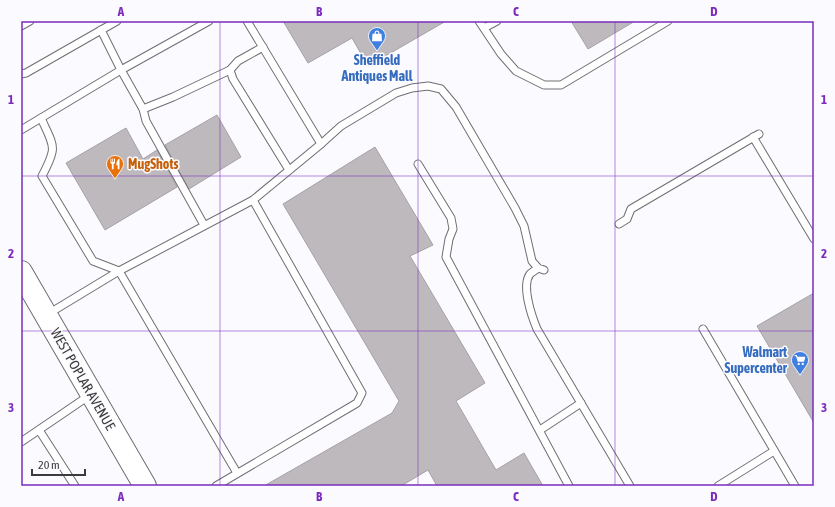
<svg xmlns="http://www.w3.org/2000/svg" width="835" height="507" font-family="'Asap Condensed',sans-serif">
  <style>
    .building { fill: #bdb9bd; stroke: #a5a1a5 }
    .lines { fill: none; stroke-linecap: round; stroke-linejoin: round }
    .lane-casing { stroke: #706e73; stroke-width: 9 }
    .primary-casing { stroke: #706e73; stroke-width: 24 }
    .lane { stroke: #fff; stroke-width: 7 }
    .primary { stroke: #fff; stroke-width: 22 }
    .grid { fill: none; stroke: #7b2cbf; stroke-width: 1; stroke-opacity: 0.55 }
    .labels { text-anchor: middle; stroke-width: 3; stroke-linejoin: round; paint-order: stroke }
    .shop-label { font-size: 14px; font-weight: bold; fill: #366cbe; stroke: #fbfafe }
    .food-label { font-size: 14px; font-weight: bold; fill: #c56008; stroke: #fbfafe; text-anchor: start }
    .street-label { font-size: 14px; fill: #3b3a3c; stroke: #fbfafe }
    .neatline { fill: none; stroke: #7b2cbf; stroke-width: 1.5 }
    .grid-label { font-size: 13px; text-anchor: middle; font-weight: bold; fill: #7b2cbf }
  </style>
  <rect width="100%" height="100%" fill="#fbfafe"/>
  <g class="building">
    <polygon points="283,21 446,21 368,66 352,38 308,63"/>
    <polygon points="571,21 635,21 588,49"/>
    <polygon points="217,115 241,157 189,189 165,145"/>
    <polygon points="126,128 143,159 157,150 177,187 105,230 66,163"/>
    <polygon points="375,147 433,245 410,256 485,383 456,401 496,470 524,453 543,486 437,486 428,470 401,486 264,486 392,413 399,401 283,204"/>
    <polygon points="814,293 814,423 757,326"/>
  </g>
  <g class="lines">
    <defs>
      <g id="lane">
        <polyline points="479,21 501,54 516,71 544,85 561,85 668,21"/>
        <polyline points="21,26 30,21"/>
        <polyline points="484,28 497,21"/>
        <polyline points="101,30 121,70 143,109 146,121 204,225"/>
        <polyline points="263,47 238,61 230,70 233,79 289,170"/>
        <polyline points="21,74 26,73 117,21"/>
        <polyline points="143,109 173,97 230,70"/>
        <path d="M41 118C54 147 58 146 42 176L93 261 119 271 237 473"/>
        <polyline points="21,130 121,70 209,21"/>
        <polyline points="753,137 814,239"/>
        <polyline points="321,144 341,126 396,93 412,88 428,86 441,89 456,107 515,208 524,226 532,261 538,268 544,270"/>
        <polyline points="418,164 451,218 453,229 449,239 446,257 569,486"/>
        <polyline points="619,224 627,219 631,209 759,134"/>
        <path d="M538 268C536 270 532 272 530 274 521 286 532 317 537 329L630 486"/>
        <polyline points="48,314 119,271 253,200 321,144 247,21"/>
        <polyline points="703,329 795,486"/>
        <polyline points="39,430 75,486"/>
        <polyline points="540,430 581,403"/>
        <polyline points="21,442 90,395"/>
        <polyline points="216,486 357,403 362,393 253,200"/>
        <polyline points="718,486 774,451"/>
      </g>
      <polyline id="primary" points="21,272 145,486"/>
    </defs>
    <use href="#lane" class="lane-casing"/>
    <use href="#primary" class="primary-casing"/>
    <use href="#lane" class="lane"/>
    <use href="#primary" class="primary"/>
  </g>
  <path class="grid" d="M220 21V486M418 21V486M615 21V486M21 176H814M21 331H814"/>
  <defs>
    <symbol id="shop-pin" viewBox="-11 -11 22 30"><path d="M0 17L-7.5 6A9.5 9.5 0 1 1 7.5 6Z" fill="#3f7fe0" stroke="#fbfafe"/><path d="M-5-2.5h2.3a2.7 3.5 0 0 1 5.4 0H5L5.5 6h-11ZM-1.5-2.5h3a1.5 2.3 0 0 0-3 0Z" fill="#fff"/></symbol>
    <symbol id="restaurant-pin" viewBox="-11 -11 22 30"><path d="M0 17L-7.5 6A9.5 9.5 0 1 1 7.5 6Z" fill="#e8710a" stroke="#fbfafe"/><path d="M-5-6h1v4h1v-4h1v4h1v-4h1v5L-1.5 .5V6h-2V.5L-5-1ZM5-6V6H3V1.5H1.5Q1.5-4 5-6Z" fill="#fff"/></symbol>
    <symbol id="supermarket-pin" viewBox="-11 -11 22 30"><path d="M0 17L-7.5 6A9.5 9.5 0 1 1 7.5 6Z" fill="#3f7fe0" stroke="#fbfafe"/><path d="M-6-5.5h2.5l.6 2H6L4.5 2H-2.5L-4.4-4H-6ZM-1.5 3.2a1.3 1.3 0 1 0 .1 0ZM3 3.2a1.3 1.3 0 1 0 .1 0Z" fill="#fff"/></symbol>
  </defs>
  <g fill-rule="evenodd">
    <use href="#shop-pin" x="367" y="26" width="20" height="27"/>
    <use href="#restaurant-pin" x="105" y="154" width="20" height="27"/>
    <use href="#supermarket-pin" x="790" y="350" width="20" height="27"/>
  </g>
  <g class="labels">
    <g class="shop-label">
      <text x="377" y="65">Sheffield<tspan x="377" dy="16">Antiques Mall</tspan></text>
      <text x="787" y="357" text-anchor="end">Walmart<tspan x="787" dy="16">Supercenter</tspan></text>
    </g>
    <g class="food-label">
      <text x="128" y="169">MugShots</text>
    </g>
    <g class="street-label">
      <text transform="translate(83 379) rotate(60)" y="5">WEST POPLAR AVENUE</text>
    </g>
  </g>
  <rect width="835" height="507" fill="none" stroke="#fbfafe" stroke-width="44"/>
  <path d="M32 469v6h53v-6" fill="none" stroke="#3b3a3c" stroke-width="2"/>
  <text x="38" y="469" font-size="12" fill="#3b3a3c" stroke="#fbfafe" stroke-width="3" paint-order="stroke">20 m</text>
  <rect x="22" y="22" width="791" height="463" class="neatline"/>
  <g class="grid-label">
    <text x="121" y="16">A</text>
    <text x="319" y="16">B</text>
    <text x="516" y="16">C</text>
    <text x="714" y="16">D</text>
    <text x="11" y="104">1</text>
    <text x="824" y="104">1</text>
    <text x="11" y="258">2</text>
    <text x="824" y="258">2</text>
    <text x="11" y="412">3</text>
    <text x="824" y="412">3</text>
    <text x="121" y="501">A</text>
    <text x="319" y="501">B</text>
    <text x="516" y="501">C</text>
    <text x="714" y="501">D</text>
  </g>
</svg>
